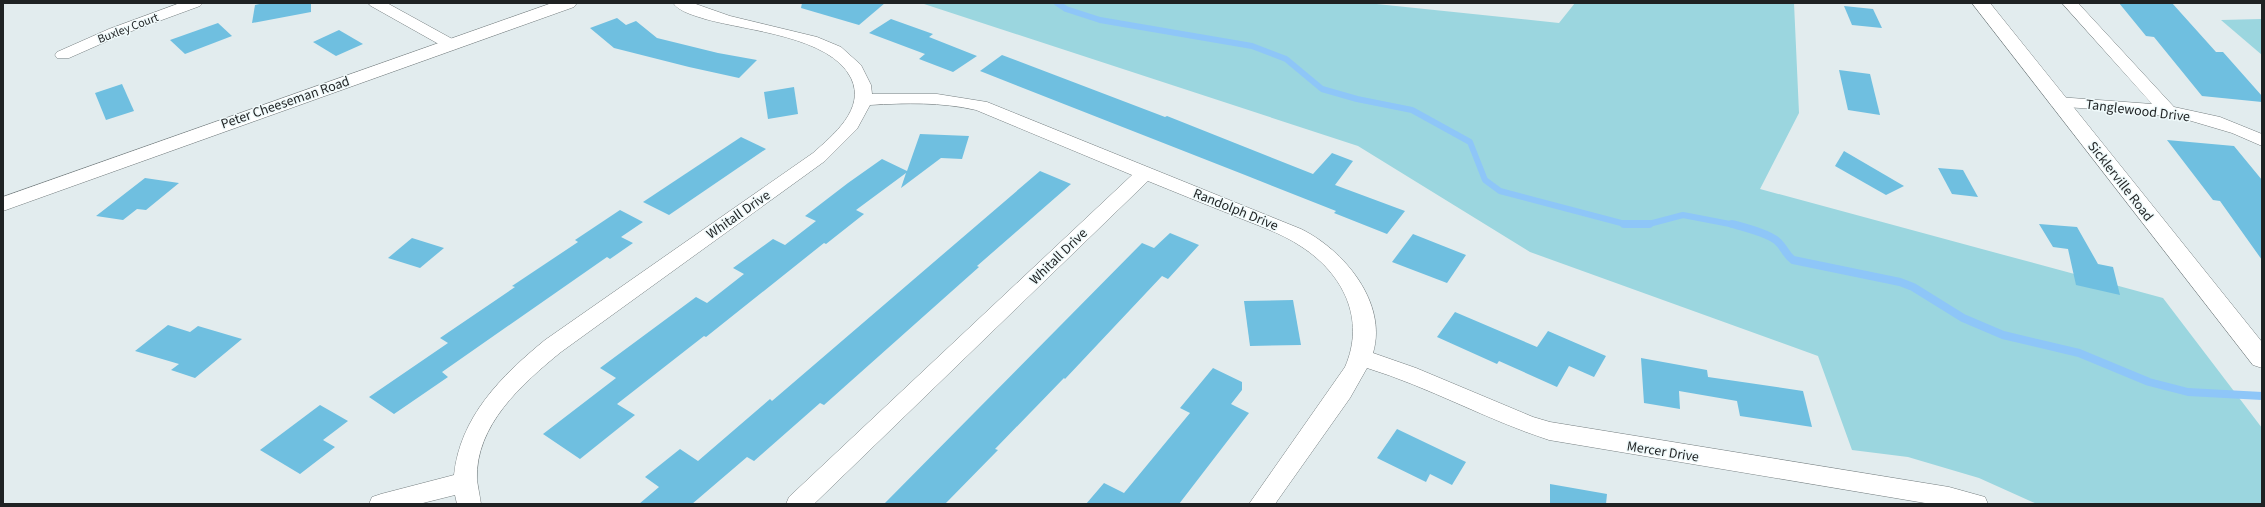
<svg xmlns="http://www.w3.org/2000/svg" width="2265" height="507" font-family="'Source Sans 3',sans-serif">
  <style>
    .green { fill: #9bd6df }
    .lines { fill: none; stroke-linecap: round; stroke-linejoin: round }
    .stream-far1 { stroke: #8ec6f8; stroke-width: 6 }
    .stream { stroke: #8ec6f8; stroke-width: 8 }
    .building { fill: #6fbfe0 }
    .minor-casing { stroke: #767f81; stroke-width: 1 }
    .tertiary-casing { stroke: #767f81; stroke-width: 1 }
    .secondary-casing { stroke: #767f81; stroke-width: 1 }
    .minor { fill: #fff; fill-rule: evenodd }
    .tertiary { fill: #fff; fill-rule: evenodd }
    .secondary { fill: #fff; fill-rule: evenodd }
    .labels { text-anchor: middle; stroke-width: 3; stroke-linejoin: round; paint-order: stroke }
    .far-street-label { font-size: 12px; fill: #1f2223; stroke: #f0fafb }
    .street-label { font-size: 14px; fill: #1f2223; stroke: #f0fafb }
  </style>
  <rect width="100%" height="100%" fill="#e2ecee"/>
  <g class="green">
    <polygon points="921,3 1367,3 1559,23 1575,3 1794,3 1799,113 1760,189 2163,298 2262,428 2262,504 2037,504 1979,478 1908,457 1852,450 1818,356 1530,252 1358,146"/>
    <polygon points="2262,19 2262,55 2221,20"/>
  </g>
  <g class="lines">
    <g class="stream-far1">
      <polyline points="1057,3 1066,9 1100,20 1252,46 1286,59 1322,89 1357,99 1412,110 1470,142 1485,180 1500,191 1625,224 1640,225"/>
      <polyline points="1645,225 1683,215 1735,225"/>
    </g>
    <g class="stream">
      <polyline points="1624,224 1649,224"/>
      <path d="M1732 224C1743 227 1772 234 1779 243 1785 249 1786 255 1793 260L1900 282 1913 287 1963 318 2003 335 2079 353 2149 382 2188 392 2262 396"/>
    </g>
  </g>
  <g class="building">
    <polygon points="264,3 311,3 311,12 252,23 255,5"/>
    <polygon points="802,3 885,3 859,25 801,8"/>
    <polygon points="2119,3 2172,3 2216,52 2223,52 2262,96 2262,102 2202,96 2154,37 2146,36"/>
    <polygon points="1844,6 1873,9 1882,28 1852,25"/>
    <polygon points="617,18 626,25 636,21 657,38 718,53 757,60 739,78 689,67 614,48 590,28"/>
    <polygon points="891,19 933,34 929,37 977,56 953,72 919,59 925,54 869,33"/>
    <polygon points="218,23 232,36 185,54 170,40"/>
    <polygon points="339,30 363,44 336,56 313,42"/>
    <polygon points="1002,55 1165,117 1167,116 1313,174 1332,153 1353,161 1335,185 1405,211 1387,234 1334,213 1336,211 1245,175 980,71"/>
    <polygon points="1839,70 1870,74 1880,115 1848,110"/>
    <polygon points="122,84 134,111 106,120 95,93"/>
    <polygon points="794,87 798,114 768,119 764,92"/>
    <polygon points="920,134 969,136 962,159 941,158 901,188 906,173 856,210 864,214 826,244 824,243 706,337 704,336 617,404 635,415 580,459 543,434 616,378 600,368 696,297 707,303 744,274 733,268 773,239 785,245 816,221 805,216 848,183 882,159 907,171"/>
    <polygon points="741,137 766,149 669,215 643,202"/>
    <polygon points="2167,140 2234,146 2262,180 2262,260 2220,201 2213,200"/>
    <polygon points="1844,151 1904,186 1886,195 1835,166"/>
    <polygon points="1938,168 1963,170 1978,197 1952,194"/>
    <polygon points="1040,171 1071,184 977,266 979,267 824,405 820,403 754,461 747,457 692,504 639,504 659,487 645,477 680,449 698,461 770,399 772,401"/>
    <polygon points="145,178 179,183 146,210 137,209 123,220 96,216"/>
    <polygon points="620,210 643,222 621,237 633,243 610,259 607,257 442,372 448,377 394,414 369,397 448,343 440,338 515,287 512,286 578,242 575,240"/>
    <polygon points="2039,224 2077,227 2098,264 2113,267 2120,295 2076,285 2068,249 2053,247"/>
    <polygon points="1170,233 1199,245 1168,279 1162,276 1065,379 1064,378 995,449 998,450 945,504 884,504 1142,243 1154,248"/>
    <polygon points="1413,234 1466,255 1447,283 1392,262"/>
    <polygon points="412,238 444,248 420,268 388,258"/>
    <polygon points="1293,300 1301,345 1250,346 1244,301"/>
    <polygon points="1455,312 1537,347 1548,331 1606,356 1594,377 1569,366 1557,387 1499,361 1497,364 1437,337"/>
    <polygon points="168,325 190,332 198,326 242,339 195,378 171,370 179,364 135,351"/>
    <polygon points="1641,358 1707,370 1708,377 1803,391 1812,427 1740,416 1737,401 1679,391 1680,409 1644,403"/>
    <polygon points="1213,368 1242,382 1242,390 1231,404 1249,413 1179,504 1086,504 1104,483 1124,493 1190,413 1180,408"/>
    <polygon points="320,405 348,421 323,440 335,447 300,474 260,450"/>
    <polygon points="1397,429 1466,462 1452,485 1430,474 1426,482 1377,458"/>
    <polygon points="1550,484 1607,494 1606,504 1550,504"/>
  </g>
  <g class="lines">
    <defs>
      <g id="minor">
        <polygon points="180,3 203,3 200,6 121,35 69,58 57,58 55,55 57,52 109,29"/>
        <polygon points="368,3 387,3 456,41 458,44 456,47 444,47 371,6"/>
        <path d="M673 3H693L730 16 817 37 841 47 861 65 871 85 872 94H937L987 102 1301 229C1344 250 1388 303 1373 353L1416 368 1533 417 1550 422 1949 487 1985 497 1988 504H1931L1549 440C1487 420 1429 387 1367 368L1350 398 1275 504H1249L1345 367C1366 319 1343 274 1302 247 1280 232 1253 224 1230 214 1202 203 1175 192 1148 181L814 504H786L789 497 1132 175 976 110C941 102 906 103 870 105L857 129 825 161 561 352C522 384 475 425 477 480 478 488 480 496 481 504H457L455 495 419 504H369L372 497 381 494 454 475C460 417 501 376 545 340L813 153C833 135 866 109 851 78 830 36 747 31 705 19 696 16 679 12 673 3Z"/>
        <polygon points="2062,3 2078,3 2174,107 2220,117 2262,134 2262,146 2232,133 2188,120 2136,112 2052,106 2049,102 2052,98 2058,97 2152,104"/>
      </g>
      <polygon id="tertiary" points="552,3 577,3 574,7 3,211 3,197"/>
      <polygon id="secondary" points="1972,3 1990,3 2262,342 2262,368 2253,365"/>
    </defs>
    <use href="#minor" class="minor-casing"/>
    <use href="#tertiary" class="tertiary-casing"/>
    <use href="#secondary" class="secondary-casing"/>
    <use href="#minor" class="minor"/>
    <use href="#tertiary" class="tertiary"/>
    <use href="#secondary" class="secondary"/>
  </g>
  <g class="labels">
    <g class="far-street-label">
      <text transform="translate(128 28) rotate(-21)" y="4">Buxley Court</text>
    </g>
    <g class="street-label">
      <text transform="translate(285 102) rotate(-19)" y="5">Peter Cheeseman Road</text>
      <text transform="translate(2138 110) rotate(7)" y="5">Tanglewood Drive</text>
      <text transform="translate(2121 181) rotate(52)" y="5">Sicklerville Road</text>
      <text transform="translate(1236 209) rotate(22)" y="5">Randolph Drive</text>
      <text transform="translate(738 214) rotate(-35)" y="5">Whitall Drive</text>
      <text transform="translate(1058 256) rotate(-44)" y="5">Whitall Drive</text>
      <text transform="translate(1663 451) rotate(9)" y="5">Mercer Drive</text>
    </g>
  </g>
  <rect width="2265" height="507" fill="none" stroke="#1f2223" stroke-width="8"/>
</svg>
